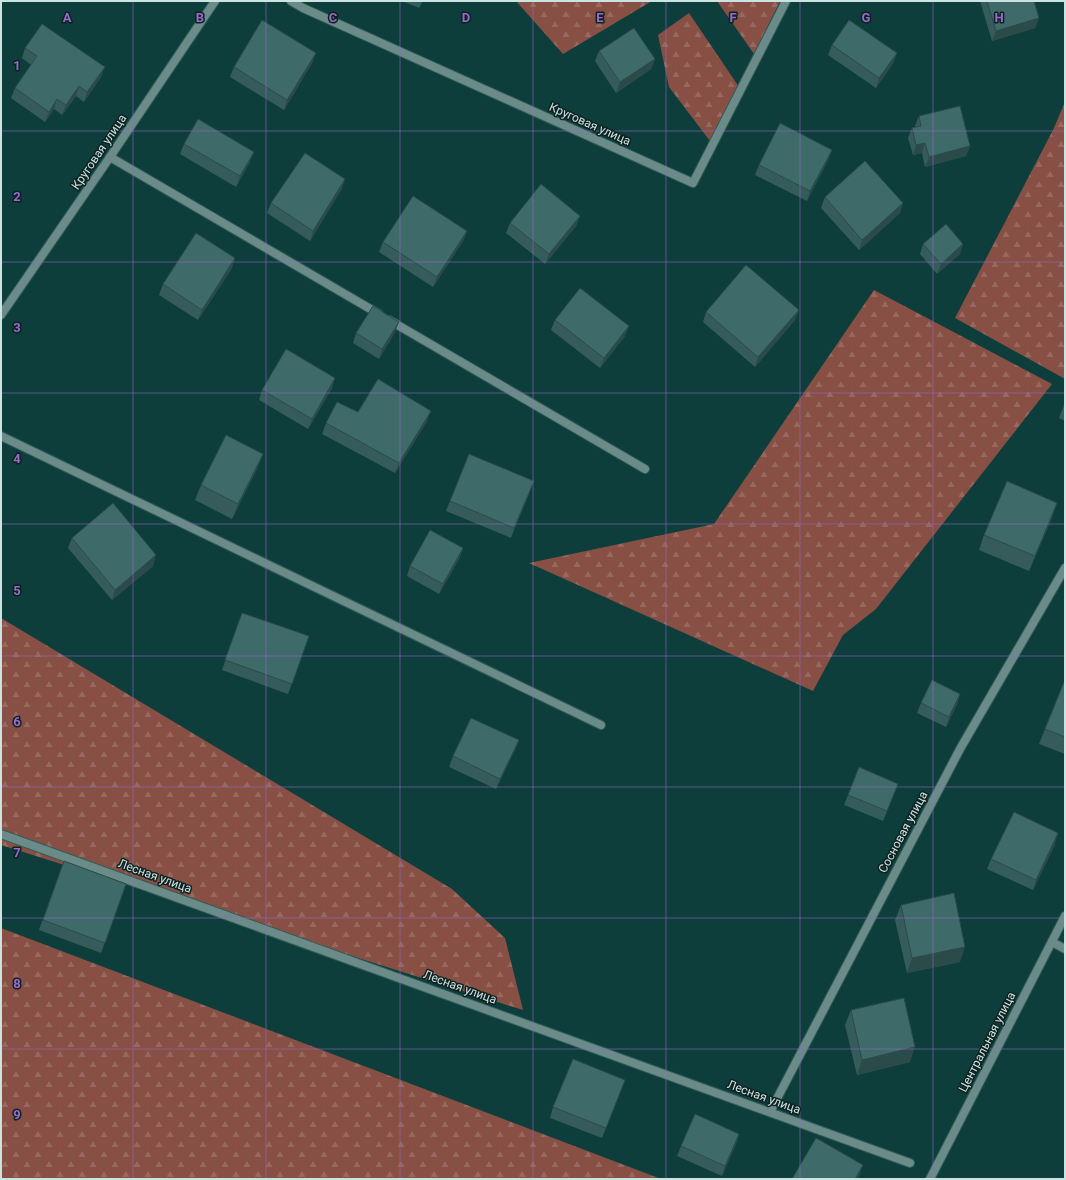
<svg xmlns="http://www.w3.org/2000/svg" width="1066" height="1180" font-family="Roboto,sans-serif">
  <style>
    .forest { fill: url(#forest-firs) }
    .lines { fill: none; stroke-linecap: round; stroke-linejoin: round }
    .street-casing { stroke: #2f5c5a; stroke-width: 10 }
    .street { stroke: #6b8b89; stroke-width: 8 }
    .wall { fill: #355c5a }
    .shaded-wall { fill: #2b4b4a }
    .building { fill: #3e6b69; stroke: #2b4b4a }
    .grid { fill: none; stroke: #976ccb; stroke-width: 1; stroke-opacity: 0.55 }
    .labels { text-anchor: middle; stroke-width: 3; stroke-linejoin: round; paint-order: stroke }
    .street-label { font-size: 12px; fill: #cbe3e1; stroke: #0e2120 }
    .grid-label { font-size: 13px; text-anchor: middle; font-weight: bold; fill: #976ccb; stroke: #0e2120; stroke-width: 3; stroke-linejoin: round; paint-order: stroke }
  </style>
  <defs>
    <pattern id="forest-firs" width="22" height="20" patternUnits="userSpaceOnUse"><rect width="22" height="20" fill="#884f44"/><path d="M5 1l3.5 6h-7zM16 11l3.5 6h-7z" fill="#97685f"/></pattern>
  </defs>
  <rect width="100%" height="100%" fill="#0d3e3c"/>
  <g class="forest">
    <polygon points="516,1 652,1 563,54"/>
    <polygon points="717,1 780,1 754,54"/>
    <polygon points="689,13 739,87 710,141 669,87 658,35"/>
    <polygon points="1065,102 1065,379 955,318 1053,130"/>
    <polygon points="874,290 1052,384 876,609 843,635 813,691 529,563 714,524"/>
    <polygon points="1,618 452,889 505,938 523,1010 1,845"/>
    <polygon points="1,928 661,1179 1,1179"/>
  </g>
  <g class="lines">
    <defs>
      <g id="street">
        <polyline points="291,1 303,8 693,183 786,1"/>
        <polyline points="110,157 379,314"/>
        <polyline points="1,315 110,157 215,1"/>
        <polyline points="389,320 645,469"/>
        <polyline points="1,436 601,725"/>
        <polyline points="1,834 910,1163"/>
        <polyline points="1052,942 1065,949"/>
        <polyline points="770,1112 960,749 1065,568"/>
        <polyline points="930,1179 1065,916"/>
      </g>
    </defs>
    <use href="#street" class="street-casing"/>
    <use href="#street" class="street"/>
  </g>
  <g class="wall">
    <polygon points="402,1 423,1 419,8"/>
    <polygon points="980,1 1034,1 1039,18 1035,28 992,41"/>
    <polygon points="832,45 897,53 893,63 876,88 828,55"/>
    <polygon points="25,48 101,77 84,102 76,96 62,115 54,109 45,122 11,98 15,88 31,65 22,58"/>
    <polygon points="599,51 655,59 651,69 616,93 595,61"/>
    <polygon points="316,53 312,63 284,110 230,77 234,67"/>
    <polygon points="919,116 970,146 966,156 925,167 922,153 913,155 908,138 912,128 915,127 915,126"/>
    <polygon points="184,144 250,162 236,187 180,154"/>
    <polygon points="832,150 828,160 807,201 755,175 759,165"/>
    <polygon points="345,179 341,190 310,241 267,213 271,203"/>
    <polygon points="825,197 903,203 900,213 859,250 821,208"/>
    <polygon points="580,216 576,226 545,264 506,233 510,223"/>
    <polygon points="467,231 463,241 433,287 379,252 383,242"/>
    <polygon points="923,244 963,244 960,254 937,274 920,254"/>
    <polygon points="232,268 198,320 159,295 163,284"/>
    <polygon points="706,312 795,320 755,367 703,322"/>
    <polygon points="555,320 625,336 600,368 551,330"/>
    <polygon points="395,332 379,359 353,343 356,333"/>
    <polygon points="335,378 332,388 308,429 259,400 262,390"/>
    <polygon points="1065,403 1065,421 1059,418"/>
    <polygon points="358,412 427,421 395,473 322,434 326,423"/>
    <polygon points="263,454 257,469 232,519 195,500 201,485"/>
    <polygon points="530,491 511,538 446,511 450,501"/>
    <polygon points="1052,518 1029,571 979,550 984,535"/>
    <polygon points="72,538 153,566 112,600 68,548"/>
    <polygon points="463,548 459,559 439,594 407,576 410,566"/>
    <polygon points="242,613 309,636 288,694 222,670"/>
    <polygon points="1065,682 1065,754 1039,744 1045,729"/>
    <polygon points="960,694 957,704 946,727 917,713 921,703"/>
    <polygon points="515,750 496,789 449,767 453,756"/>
    <polygon points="894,794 883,821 844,805 848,795"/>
    <polygon points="1055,844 1033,890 987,869 991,859"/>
    <polygon points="64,861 126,884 101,953 39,930"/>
    <polygon points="901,905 960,962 907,973 895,920"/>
    <polygon points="851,1010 910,1062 857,1075 845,1025"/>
    <polygon points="625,1080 602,1138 550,1118 553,1107"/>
    <polygon points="739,1134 736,1144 722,1176 677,1156 681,1146"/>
  </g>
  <g class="shaded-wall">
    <polygon points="1039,18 1035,28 992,41 996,31"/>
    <polygon points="316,53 312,63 284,110 287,100"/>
    <polygon points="897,53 893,63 876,88 879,78"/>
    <polygon points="655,59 651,69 616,93 620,82"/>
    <polygon points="105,67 101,77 84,102 87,92"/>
    <polygon points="79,86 76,96 62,115 66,105"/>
    <polygon points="57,99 54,109 45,122 49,112"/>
    <polygon points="925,143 922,153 913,155 916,145"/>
    <polygon points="970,146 966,156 925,167 929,157"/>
    <polygon points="832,150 828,160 807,201 810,191"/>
    <polygon points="254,152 250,162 236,187 240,176"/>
    <polygon points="345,179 341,190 310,241 313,231"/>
    <polygon points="903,203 900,213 859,250 862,240"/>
    <polygon points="580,216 576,226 545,264 549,254"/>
    <polygon points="467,231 463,241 433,287 437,277"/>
    <polygon points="963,244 960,254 937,274 941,264"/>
    <polygon points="235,258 232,268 198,320 202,310"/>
    <polygon points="799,310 795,320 755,367 758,357"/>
    <polygon points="399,322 395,332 379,359 382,349"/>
    <polygon points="629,326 625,336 600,368 604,358"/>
    <polygon points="335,378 332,388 308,429 312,419"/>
    <polygon points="431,411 427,421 395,473 399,463"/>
    <polygon points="263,454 257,469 232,519 238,504"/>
    <polygon points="534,481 530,491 511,538 514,528"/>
    <polygon points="1057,503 1052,518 1029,571 1035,556"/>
    <polygon points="463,548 459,559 439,594 443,584"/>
    <polygon points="156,555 153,566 112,600 115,590"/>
    <polygon points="960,694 957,704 946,727 949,717"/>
    <polygon points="519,740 515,750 496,789 500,779"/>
    <polygon points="1058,833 1055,844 1033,890 1036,880"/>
    <polygon points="965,947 960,962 907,973 912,958"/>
    <polygon points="915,1047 910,1062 857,1075 862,1060"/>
    <polygon points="739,1134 736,1144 722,1176 725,1166"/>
    <polygon points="863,1165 858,1179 855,1179"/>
  </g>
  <g class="building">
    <polygon points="987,1 1034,1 1039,18 996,31"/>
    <polygon points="262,20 316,53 287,100 234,67"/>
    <polygon points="849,20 897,53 879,78 832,45"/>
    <polygon points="42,24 105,67 87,92 79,86 66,105 57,99 49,112 15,88 37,56 25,48"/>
    <polygon points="634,28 655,59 620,82 599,51"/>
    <polygon points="960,106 970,146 929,157 925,143 916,145 912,128 921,126 919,116"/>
    <polygon points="198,119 254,152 240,176 184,144"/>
    <polygon points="780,123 832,150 810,191 759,165"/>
    <polygon points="305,153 345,179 313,231 271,203"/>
    <polygon points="865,161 903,203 862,240 825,197"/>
    <polygon points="541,184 580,216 549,254 510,223"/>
    <polygon points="413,196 467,231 437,277 383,242"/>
    <polygon points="946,224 963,244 941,264 923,244"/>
    <polygon points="196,233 235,258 202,310 163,284"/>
    <polygon points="746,265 799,310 758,357 706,312"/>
    <polygon points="580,288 629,326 604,358 555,320"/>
    <polygon points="373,306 399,322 382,349 356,333"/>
    <polygon points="286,349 335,378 312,419 262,390"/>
    <polygon points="378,379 431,411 399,463 326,423 337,402 358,412"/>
    <polygon points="1065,403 1065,409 1063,407"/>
    <polygon points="226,435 263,454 238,504 201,485"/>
    <polygon points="469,454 534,481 514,528 450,501"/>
    <polygon points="1007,481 1057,503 1035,556 984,535"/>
    <polygon points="113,503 156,555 115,590 72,538"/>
    <polygon points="430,530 463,548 443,584 410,566"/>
    <polygon points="242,613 309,636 292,684 225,660"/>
    <polygon points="932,680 960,694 949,717 921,703"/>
    <polygon points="1064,682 1065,682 1065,737 1045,729"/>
    <polygon points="471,718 519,740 500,779 453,756"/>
    <polygon points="859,767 898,784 887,811 848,795"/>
    <polygon points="1014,812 1058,833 1036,880 991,859"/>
    <polygon points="64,861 126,884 105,943 43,920"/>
    <polygon points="954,893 965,947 912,958 901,905"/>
    <polygon points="904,998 915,1047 862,1060 851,1010"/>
    <polygon points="573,1059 625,1080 606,1128 553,1107"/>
    <polygon points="695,1114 739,1134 725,1166 681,1146"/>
    <polygon points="816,1138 863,1165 855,1179 792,1179"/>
  </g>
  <path class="grid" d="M133 1V1179M266 1V1179M400 1V1179M533 1V1179M666 1V1179M800 1V1179M933 1V1179M1 131H1065M1 262H1065M1 393H1065M1 524H1065M1 656H1065M1 787H1065M1 918H1065M1 1049H1065"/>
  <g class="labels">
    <g class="street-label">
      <text transform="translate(590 124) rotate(24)" y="4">Круговая улица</text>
      <text transform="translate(99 152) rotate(-56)" y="4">Круговая улица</text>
      <text transform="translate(903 832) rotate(-62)" y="4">Сосновая улица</text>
      <text transform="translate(155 876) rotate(20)" y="4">Лесная улица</text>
      <text transform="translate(460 987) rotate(20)" y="4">Лесная улица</text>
      <text transform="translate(987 1042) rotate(-63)" y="4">Центральная улица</text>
      <text transform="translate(764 1097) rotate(20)" y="4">Лесная улица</text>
    </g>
  </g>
  <g class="grid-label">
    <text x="67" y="22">A</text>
    <text x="200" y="22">B</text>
    <text x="333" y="22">C</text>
    <text x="466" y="22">D</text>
    <text x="600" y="22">E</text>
    <text x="733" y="22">F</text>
    <text x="866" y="22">G</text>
    <text x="999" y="22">H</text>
    <text x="17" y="70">1</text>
    <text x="17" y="201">2</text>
    <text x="17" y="332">3</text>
    <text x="17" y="463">4</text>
    <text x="17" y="595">5</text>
    <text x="17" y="726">6</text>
    <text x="17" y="857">7</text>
    <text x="17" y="988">8</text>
    <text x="17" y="1119">9</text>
  </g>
  <rect width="1066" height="1180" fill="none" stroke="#cbe3e1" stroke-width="4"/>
</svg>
